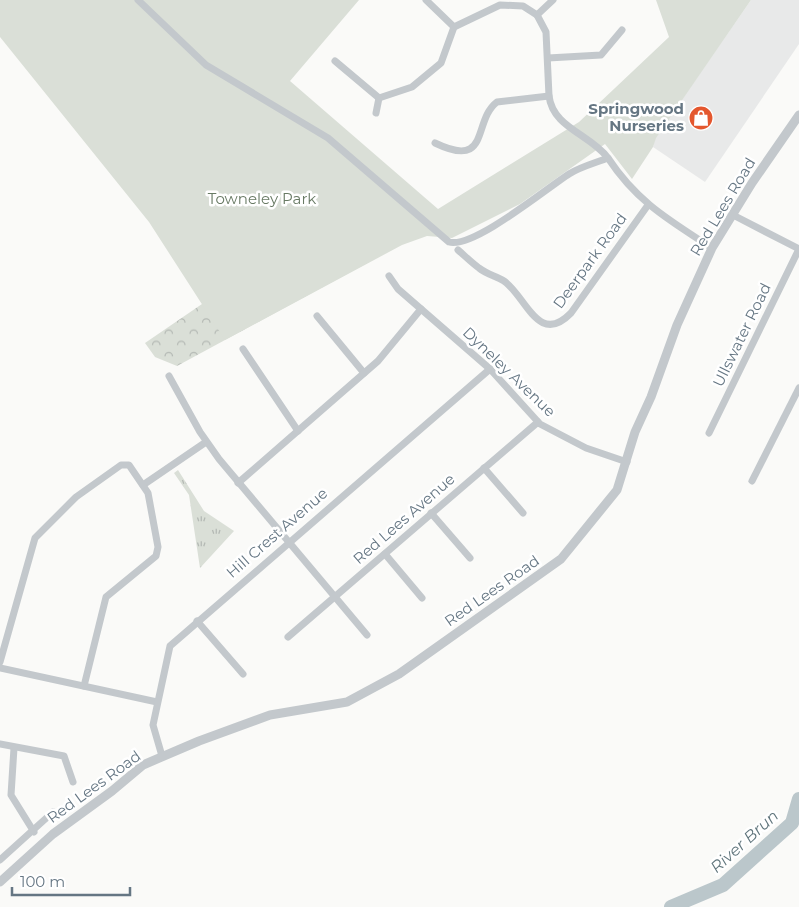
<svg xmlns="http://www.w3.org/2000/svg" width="799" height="907" font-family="Montserrat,sans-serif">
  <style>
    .built { fill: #e8e9e9 }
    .grass { fill: url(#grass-tufts) }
    .forest { fill: url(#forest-crowns) }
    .park { fill: #dadfd7 }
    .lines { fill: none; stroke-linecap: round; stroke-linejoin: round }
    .river { stroke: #bbc7cb; stroke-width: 14 }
    .minor { stroke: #c3c8cc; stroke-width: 7 }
    .tertiary { stroke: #c3c8cc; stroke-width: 9 }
    .labels { text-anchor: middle; stroke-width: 5; stroke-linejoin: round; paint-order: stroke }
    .poi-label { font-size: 15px; font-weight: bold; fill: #657683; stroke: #fff; text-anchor: end }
    .park-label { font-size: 15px; fill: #687a64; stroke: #fff }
    .street-label { font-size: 15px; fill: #657683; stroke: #fff }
    .water-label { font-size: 16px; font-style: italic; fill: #60757c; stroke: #fff }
  </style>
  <defs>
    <pattern id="grass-tufts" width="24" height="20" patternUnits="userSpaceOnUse" patternTransform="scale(1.25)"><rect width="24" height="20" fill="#dadfd7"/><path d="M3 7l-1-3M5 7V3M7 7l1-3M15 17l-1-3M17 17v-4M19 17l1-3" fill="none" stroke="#b4b9b4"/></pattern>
    <pattern id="forest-crowns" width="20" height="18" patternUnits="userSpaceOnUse" patternTransform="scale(1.25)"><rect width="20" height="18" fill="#dadfd7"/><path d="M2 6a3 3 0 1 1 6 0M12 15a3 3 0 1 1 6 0" fill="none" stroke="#b4b9b4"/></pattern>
  </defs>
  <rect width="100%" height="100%" fill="#fafaf8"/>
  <polygon class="built" points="751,0 799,0 799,44 705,182 653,147 655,138"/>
  <polygon class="grass" points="178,470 204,511 234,531 200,568 189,495 174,473"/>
  <polygon class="forest" points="369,262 177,366 155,357 145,343 202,304"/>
  <polygon class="park" points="0,0 359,0 290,81 438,209 579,122 669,37 656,0 751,0 656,138 653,147 632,179 605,144 520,204 452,238 427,236 402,245 225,340 149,222 0,37"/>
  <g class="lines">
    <polyline class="river" points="671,907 723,885 792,823 799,799"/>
    <g class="minor">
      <path d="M138 0 206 65 328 138 449 242C473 249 547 188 569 174 580 167 595 163 608 158 637 202 669 220 712 248"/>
      <polyline points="426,0 454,27"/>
      <polyline points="537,15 553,0"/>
      <polyline points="548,58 601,55 622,30"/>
      <polyline points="335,61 379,98"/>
      <path d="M379 98 412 87 441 63 454 27 500 5 523 6 537 15 546 32 549 96C553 128 590 134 608 158"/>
      <polyline points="376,113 379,98"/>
      <path d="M435 143C491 170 472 121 497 102L549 96"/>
      <polyline points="733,215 799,249"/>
      <path d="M458 250C465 256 472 263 479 268 486 274 496 276 504 281 526 296 538 347 571 313L648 205"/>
      <polyline points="389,276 398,289 490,369 540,424 586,448 627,462"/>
      <polyline points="317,316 364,373"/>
      <polyline points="243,349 298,431"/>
      <polyline points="169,376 200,432 219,459 367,635"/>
      <polyline points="709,433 799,249"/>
      <polyline points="484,468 523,513"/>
      <polyline points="752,481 799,388"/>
      <polyline points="238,483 378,361 421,309"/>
      <polyline points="143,485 206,442"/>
      <polyline points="431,513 470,558"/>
      <polyline points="385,554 422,598"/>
      <polyline points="197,621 243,674"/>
      <polyline points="288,637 538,422"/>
      <polyline points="0,662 35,538 76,497 121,465 129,465 148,493 158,547 156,556 106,597 84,686"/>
      <polyline points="0,668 157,702"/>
      <polyline points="0,744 64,756 73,782"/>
      <polyline points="14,748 11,795 34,832"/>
      <polyline points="162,756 153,725 170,646 490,369"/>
      <polyline points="0,860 53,812"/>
    </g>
    <polyline class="tertiary" points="0,882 53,834 112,791 143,765 199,741 270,715 347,702 399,674 561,559 617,490 635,432 651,397 677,325 712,248 752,183 799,115"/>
  </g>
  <defs>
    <symbol id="shop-disc" viewBox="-11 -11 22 22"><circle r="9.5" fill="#e4572e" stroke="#fff"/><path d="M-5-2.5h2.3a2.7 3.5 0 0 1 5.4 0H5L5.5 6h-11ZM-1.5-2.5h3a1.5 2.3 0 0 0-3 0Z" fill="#fff"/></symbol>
  </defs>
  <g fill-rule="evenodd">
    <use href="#shop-disc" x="687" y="104" width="28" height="28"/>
  </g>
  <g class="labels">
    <g class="poi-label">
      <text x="684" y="114">Springwood<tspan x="684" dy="17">Nurseries</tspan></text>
    </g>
    <g class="park-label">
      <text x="262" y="204">Towneley Park</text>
    </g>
    <g class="street-label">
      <text transform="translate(723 207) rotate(-59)" y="5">Red Lees Road</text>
      <text transform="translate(590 261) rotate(-54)" y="5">Deerpark Road</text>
      <text transform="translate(742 335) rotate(-64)" y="5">Ullswater Road</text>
      <text transform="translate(509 372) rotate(44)" y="5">Dyneley Avenue</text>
      <text transform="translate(404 519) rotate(-41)" y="5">Red Lees Avenue</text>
      <text transform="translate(277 533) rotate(-41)" y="5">Hill Crest Avenue</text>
      <text transform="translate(492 591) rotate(-35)" y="5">Red Lees Road</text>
      <text transform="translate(94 787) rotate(-36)" y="5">Red Lees Road</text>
    </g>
    <g class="water-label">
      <text transform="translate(744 841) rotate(-42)" y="6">River Brun</text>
    </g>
  </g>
  <path d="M12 887v8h118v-8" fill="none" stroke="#657683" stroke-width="2.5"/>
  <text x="20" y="887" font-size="15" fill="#657683" stroke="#ffffff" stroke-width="4" paint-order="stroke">100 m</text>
</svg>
